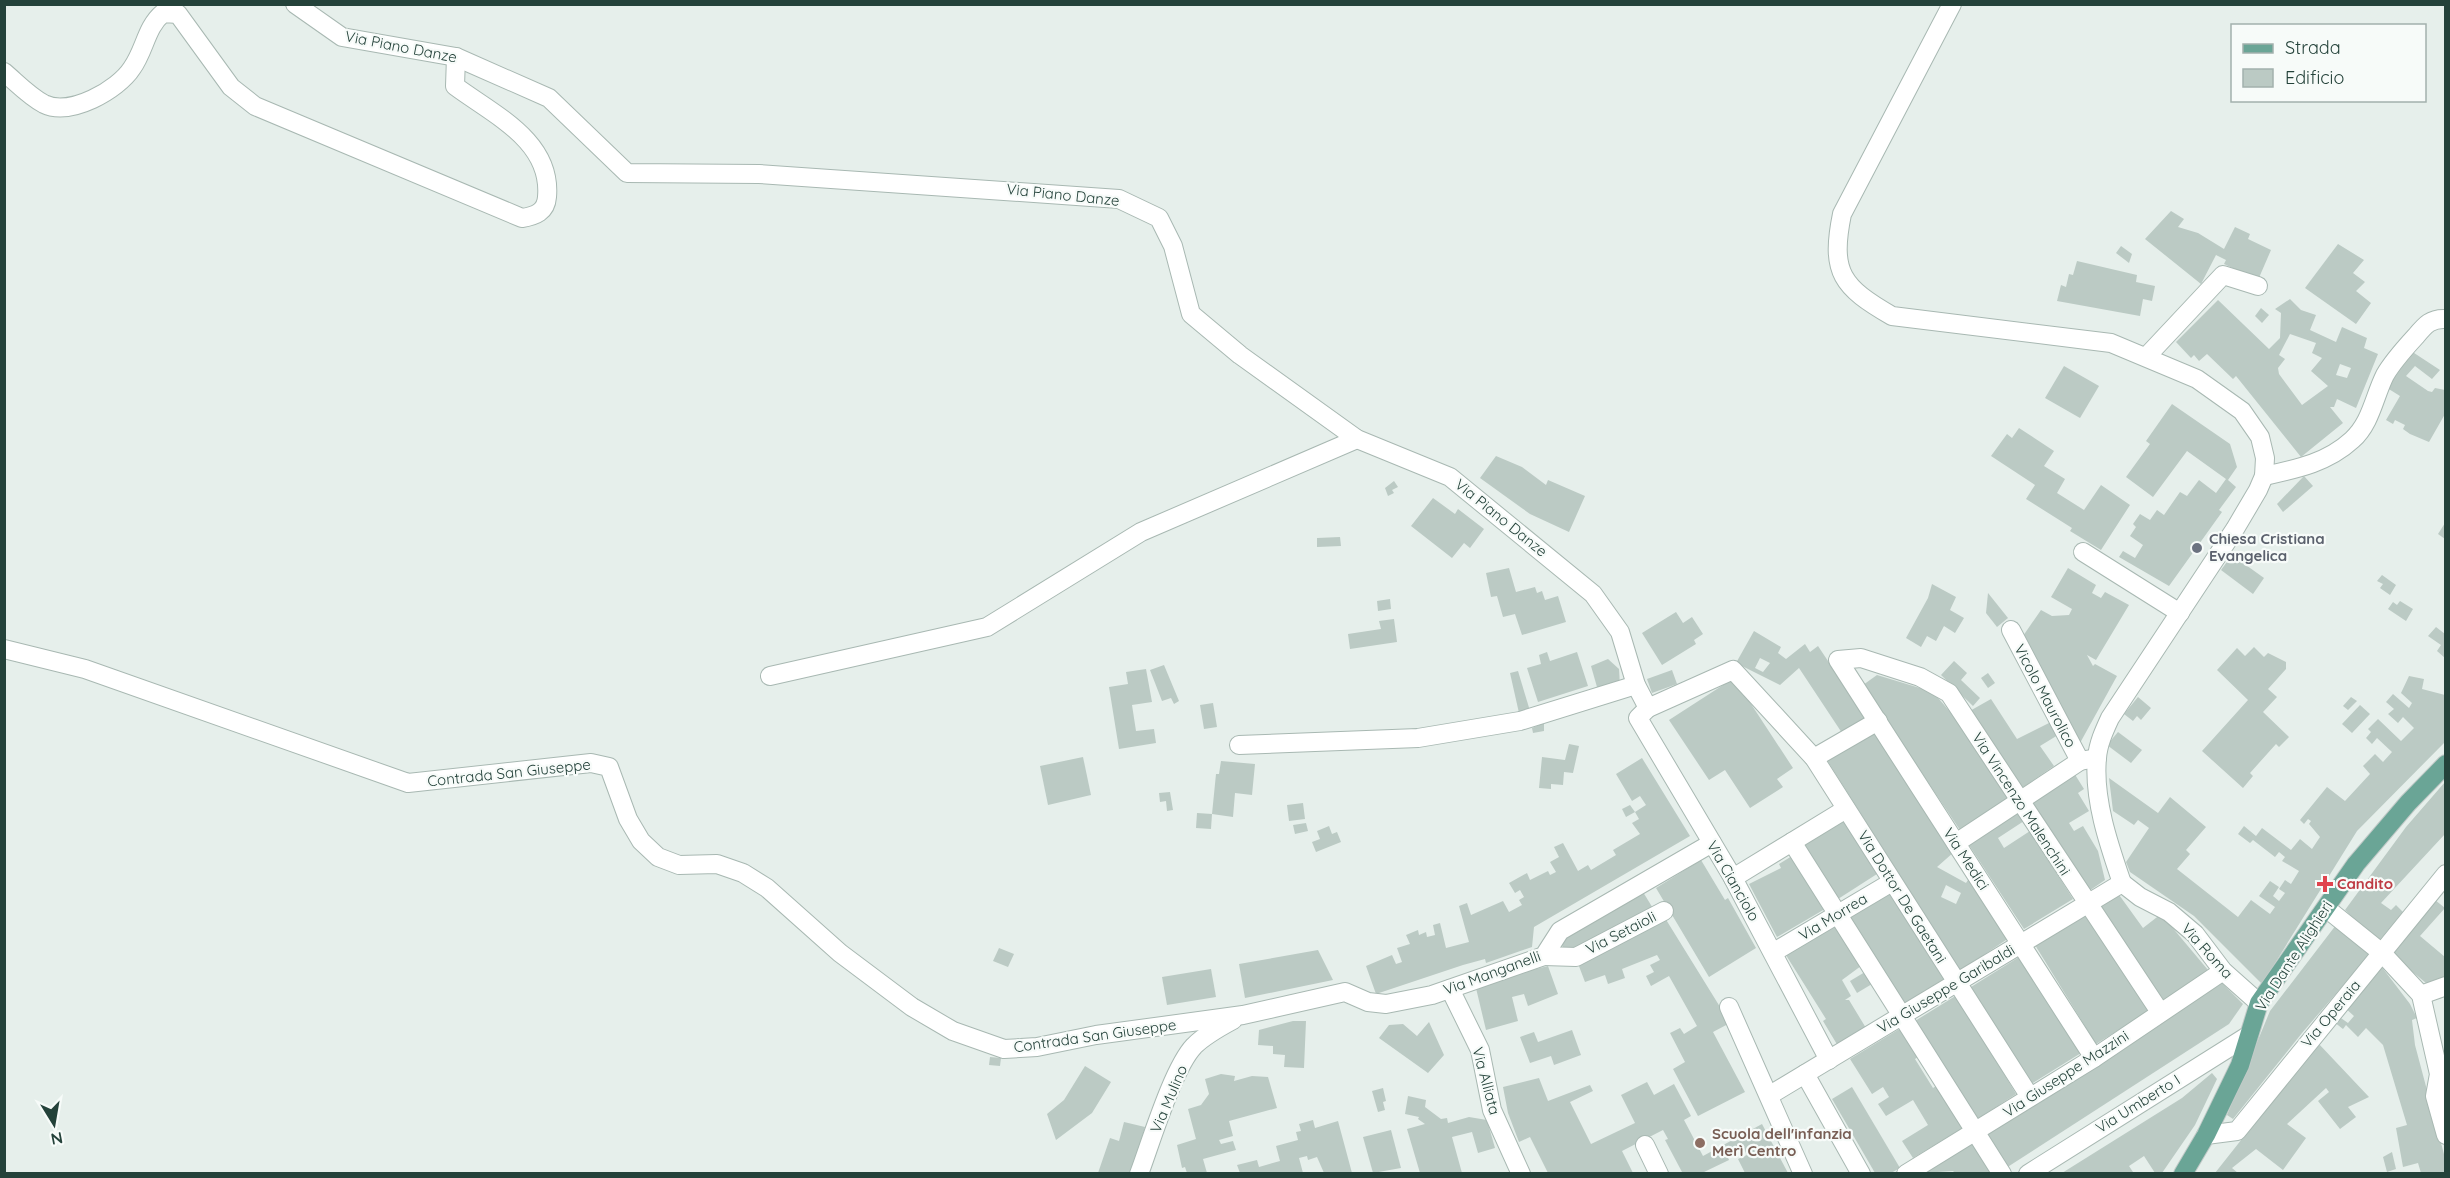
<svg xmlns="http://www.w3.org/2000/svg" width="2450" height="1178" font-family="Quicksand,sans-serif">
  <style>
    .building { fill: #bbcac4; fill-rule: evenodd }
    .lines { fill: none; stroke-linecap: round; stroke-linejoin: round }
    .minor-casing { stroke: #a8b8b2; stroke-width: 20 }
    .major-casing { stroke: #c2cac8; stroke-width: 20 }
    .minor { stroke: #fff; stroke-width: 18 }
    .major { stroke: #6aa596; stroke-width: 18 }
    .worship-dot { fill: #6b7280; stroke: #f7fbf9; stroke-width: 2 }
    .health-dot { fill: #e0444e; stroke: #f7fbf9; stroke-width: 2 }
    .education-dot { fill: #8d6e63; stroke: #f7fbf9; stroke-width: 2 }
    .labels { text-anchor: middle; stroke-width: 4.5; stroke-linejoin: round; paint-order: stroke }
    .street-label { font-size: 15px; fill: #24423a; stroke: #f7fbf9 }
    .worship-label { font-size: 15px; font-weight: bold; fill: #5b616d; stroke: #f7fbf9; text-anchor: start }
    .health-label { font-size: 15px; font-weight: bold; fill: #be3a42; stroke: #f7fbf9; text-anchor: start }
    .education-label { font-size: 15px; font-weight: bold; fill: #785e54; stroke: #f7fbf9; text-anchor: start }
  </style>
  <rect width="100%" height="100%" fill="#e6efeb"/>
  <g class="building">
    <polygon points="2171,211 2184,219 2178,227 2198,233 2224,249 2235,227 2250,234 2248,239 2271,250 2258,280 2224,264 2226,260 2216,255 2201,284 2145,239"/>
    <polygon points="2338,244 2364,260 2353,273 2365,282 2356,291 2371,303 2356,324 2305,288"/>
    <polygon points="2121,246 2132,254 2129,263 2116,253"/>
    <polygon points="2077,261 2137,275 2136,282 2155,286 2152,301 2143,299 2140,316 2057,301 2061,285 2066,287 2069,274 2073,275"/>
    <path d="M2290 299 2301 310 2316 315 2310 330 2336 342 2342 327 2367 338 2364 348 2378 354 2356 408 2337 399 2334 407H2330L2343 423 2301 457 2236 376 2233 379 2207 354 2199 361 2194 355 2191 358 2176 342 2218 300 2269 349 2280 338 2281 313 2275 309ZM2290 334 2316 343 2312 353 2322 358 2311 371 2328 386 2302 405 2279 374 2278 368 2285 359 2279 355ZM2340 364 2351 368 2347 378 2336 375Z"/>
    <polygon points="2261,308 2269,315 2262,323 2255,316"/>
    <polygon points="2408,349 2440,370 2432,379 2415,366 2406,376 2428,391 2432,392 2435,388 2445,390 2445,414 2429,442 2410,434 2403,429 2405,425 2395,420 2393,424 2386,420 2400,396 2384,386"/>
    <polygon points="2064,366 2099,386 2080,418 2045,398"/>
    <polygon points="2172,404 2230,444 2237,467 2228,480 2236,487 2219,510 2222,512 2169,586 2119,557 2123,551 2135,558 2143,545 2130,536 2136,527 2133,524 2140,514 2150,520 2157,510 2164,515 2180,492 2187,496 2199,480 2216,493 2226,479 2187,451 2153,497 2126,477 2150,444 2146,441"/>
    <polygon points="2019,428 2054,451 2044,466 2065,479 2057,493 2084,510 2101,485 2130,505 2101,550 2070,531 2072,528 2026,499 2035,485 1991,456 2007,434 2012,438"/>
    <polygon points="1496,456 1522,467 1546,485 1548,480 1585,496 1569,532 1530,514 1480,478"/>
    <polygon points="2304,476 2313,486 2283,512 2277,504"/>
    <polygon points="1394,481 1398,487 1392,490 1394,493 1388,496 1385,488"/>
    <polygon points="1433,498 1455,514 1458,509 1484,529 1470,548 1464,543 1452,558 1411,526"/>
    <polygon points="2445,523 2445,539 2438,534"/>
    <polygon points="1340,537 1341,546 1317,547 1317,538"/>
    <polygon points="2232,555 2264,578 2253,594 2221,570"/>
    <polygon points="1509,568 1516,592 1535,587 1537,593 1542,591 1545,600 1558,596 1566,622 1522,635 1515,614 1503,617 1497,596 1491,597 1486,573"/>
    <polygon points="2068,568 2096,585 2092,593 2101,598 2105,592 2129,605 2096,660 2087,655 2093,666 2095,664 2117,676 2080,743 2023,636 2041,610 2052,616 2069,615 2072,609 2051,597"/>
    <polygon points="2382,575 2396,585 2390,595 2380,588 2383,584 2377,581"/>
    <polygon points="1932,584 1956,597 1950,610 1964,618 1955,633 1944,626 1936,641 1927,636 1921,647 1906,638 1928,598"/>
    <polygon points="1988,593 2008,618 1997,627 1986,613"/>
    <polygon points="1390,599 1391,609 1378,611 1377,601"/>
    <polygon points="2400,601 2413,609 2406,621 2388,609 2393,602 2397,605"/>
    <polygon points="1676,612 1683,623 1692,617 1703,634 1694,640 1696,644 1662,665 1642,633"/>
    <polygon points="1394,619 1397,642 1350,649 1348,634 1381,629 1379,621"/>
    <polygon points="2436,627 2445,634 2445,658 2437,651 2441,645 2428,636"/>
    <path d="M1754 631 1781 647 1778 653 1786 659 1805 644 1810 652 1818 646 1868 721 1844 736 1799 668 1780 685 1736 663ZM1760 658 1770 663 1763 672 1755 668Z"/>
    <polygon points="2254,647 2264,657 2268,653 2286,662 2286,669 2268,689 2277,697 2263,712 2289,737 2279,747 2276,744 2250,773 2253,776 2243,788 2202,751 2248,700 2217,670 2237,648 2245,656"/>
    <polygon points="1547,652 1550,661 1577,652 1588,686 1538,702 1527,668 1541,664 1539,655"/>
    <polygon points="1608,659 1619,669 1620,686 1599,694 1591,666"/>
    <polygon points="1954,661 1967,673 1961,680 1980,698 1973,706 1941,675"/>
    <polygon points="1164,665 1179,701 1174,704 1171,698 1162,701 1150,670"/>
    <polygon points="1146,669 1152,702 1132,705 1136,731 1154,729 1156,743 1119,749 1109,687 1128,684 1126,672"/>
    <polygon points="1672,670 1677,684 1652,693 1647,679"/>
    <polygon points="1518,671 1530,711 1519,713 1510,673"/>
    <polygon points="1988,673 1995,683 1988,688 1981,678"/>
    <polygon points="1877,675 1933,692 1951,713 2010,801 1962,833 1863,685"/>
    <polygon points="2409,676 2424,679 2422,689 2445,695 2445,742 2357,831 2262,984 2194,916 2130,872 2126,862 2149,828 2138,820 2134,825 2113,811 2109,778 2158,813 2170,797 2206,827 2186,850 2190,854 2177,869 2238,917 2251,900 2270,914 2275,907 2259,896 2270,881 2279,887 2273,896 2279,901 2285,893 2279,889 2285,880 2291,884 2299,871 2282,861 2285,857 2279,852 2275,857 2253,840 2250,843 2238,834 2244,826 2256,836 2262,828 2291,850 2300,839 2312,849 2320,837 2309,824 2311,821 2308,819 2304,824 2300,820 2327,787 2345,801 2370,774 2363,766 2375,754 2383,762 2392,752 2377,738 2372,744 2366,738 2371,732 2368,729 2378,719 2401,741 2414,728 2403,717 2398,723 2388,714 2394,709 2386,702 2393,694 2409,708 2412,703 2401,693"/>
    <polygon points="1734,678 1793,768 1777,779 1783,787 1750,808 1725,770 1709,780 1669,720"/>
    <polygon points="2138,697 2151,708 2141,720 2137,716 2133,721 2124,714"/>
    <polygon points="2351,697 2357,701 2348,710 2343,706"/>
    <polygon points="1991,699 2017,739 2051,722 2058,735 2040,746 2054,766 2019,790 1968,712"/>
    <polygon points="1213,703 1217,727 1204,729 1200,705"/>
    <polygon points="2360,705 2370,714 2352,733 2342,724"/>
    <polygon points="1544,723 1544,731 1533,733 1532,728"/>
    <path d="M1876 730 1954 852 1937 867 1966 883 1970 877 2009 938 1960 971 1827 760ZM1946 885 1961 893 1956 904 1941 897Z"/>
    <polygon points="2118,732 2142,750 2131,763 2107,745"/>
    <polygon points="1569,744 1579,746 1573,773 1564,772 1563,785 1551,784 1551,789 1539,788 1542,757 1565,760"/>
    <polygon points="1083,757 1091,795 1048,805 1040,766"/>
    <polygon points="1642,758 1690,836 1534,927 1532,947 1486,963 1485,959 1463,965 1376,994 1366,966 1392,955 1396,964 1402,962 1397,948 1410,944 1406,935 1418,930 1419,935 1426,932 1427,937 1435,935 1433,925 1440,923 1446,948 1469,942 1459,906 1467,903 1471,915 1503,901 1509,912 1522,905 1519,900 1524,897 1520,890 1515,893 1509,883 1527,873 1530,880 1548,871 1550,875 1556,872 1550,862 1559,857 1554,847 1563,843 1578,871 1588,865 1591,870 1616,855 1613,850 1640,834 1632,823 1639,819 1635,812 1626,817 1622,809 1630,805 1635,812 1646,805 1640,796 1632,801 1616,774"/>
    <polygon points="1221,761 1255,764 1252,795 1235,793 1233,817 1212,814 1216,774 1219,774"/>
    <polygon points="2074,773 2084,789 2078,793 2089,811 2069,823 2074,831 2083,826 2098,851 2105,880 2089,891 2028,801"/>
    <polygon points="2445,782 2445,834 2381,903 2391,910 2396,905 2403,912 2378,942 2345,910 2406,827"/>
    <polygon points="1170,792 1173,810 1167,811 1166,801 1160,802 1159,793"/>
    <polygon points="1303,803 1305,819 1289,821 1287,805"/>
    <polygon points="2017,811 2024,821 1998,838 2004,848 2030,831 2073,899 2024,929 1967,842"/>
    <polygon points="1197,813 1212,814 1211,829 1196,828"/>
    <polygon points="1842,815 1877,874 1838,899 1801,841"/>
    <polygon points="1306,823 1308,831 1295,834 1293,825"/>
    <polygon points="1329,826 1332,834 1337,832 1341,842 1316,852 1312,842 1320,839 1317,831"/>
    <polygon points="1792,856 1825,909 1777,937 1749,884 1781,868 1779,864"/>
    <polygon points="1701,860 1725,900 1728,898 1756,948 1709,977 1656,888"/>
    <polygon points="1888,889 1944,979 1904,1004 1847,914"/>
    <polygon points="1643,892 1654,910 1567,955 1560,941"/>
    <polygon points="2117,892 2143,928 2161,914 2208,970 2165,1002 2098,905"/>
    <polygon points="2435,900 2445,908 2420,936 2445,957 2445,978 2432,988 2390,953"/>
    <polygon points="2084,914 2149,1011 2096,1044 2035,945"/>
    <polygon points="1665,918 1730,1023 1713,1032 1745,1092 1698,1116 1673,1069 1685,1062 1670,1033 1680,1028 1684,1034 1697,1026 1669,976 1651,986 1646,976 1654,972 1650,965 1660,960 1657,955 1622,969 1625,978 1608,984 1605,975 1585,982 1577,961"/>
    <polygon points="1832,922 1861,966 1842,980 1851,996 1845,1000 1849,1000 1866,1028 1838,1046 1823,1021 1826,1019 1784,952"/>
    <polygon points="2336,925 2371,953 2302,1033 2233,1119 2227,1115 2270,1011"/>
    <polygon points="999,948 1014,954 1008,967 993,961"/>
    <polygon points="1318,950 1333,980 1245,998 1239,964"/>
    <polygon points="2019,957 2081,1053 2031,1084 1971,987"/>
    <polygon points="1548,966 1558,994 1528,1006 1524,994 1512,997 1518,1021 1486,1030 1475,984"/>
    <polygon points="2381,966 2410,1004 2417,1018 2412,1020 2415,1045 2445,1158 2445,1173 2421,1173 2418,1163 2403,1167 2396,1128 2407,1125 2383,1045 2366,1028 2358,1037 2346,1025 2343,1029 2334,1022 2338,1016 2348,1023 2354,1016 2344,1007"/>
    <polygon points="1211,969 1216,997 1167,1005 1162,977"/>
    <polygon points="1865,972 1872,984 1857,993 1850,981"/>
    <polygon points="2222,983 2243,1004 2229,1024 2006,1168 1985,1134"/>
    <polygon points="1957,995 2016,1094 1976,1120 1915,1021"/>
    <polygon points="1293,1021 1306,1021 1304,1068 1284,1067 1285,1055 1273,1054 1273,1046 1258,1045 1259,1030"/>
    <polygon points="1429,1022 1444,1055 1428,1073 1379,1038 1389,1025 1403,1024 1417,1036"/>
    <polygon points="1901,1028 1918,1057 1915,1059 1933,1088 1936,1086 1963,1128 1913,1158 1902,1141 1928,1125 1913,1100 1886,1116 1878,1104 1889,1097 1883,1087 1872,1094 1850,1059"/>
    <polygon points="1572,1030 1581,1055 1554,1065 1551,1056 1530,1063 1520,1037 1534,1032 1538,1042"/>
    <polygon points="2318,1043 2369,1097 2348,1107 2356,1117 2340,1129 2318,1101 2329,1092 2326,1088 2287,1124 2306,1138 2283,1170 2256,1149 2232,1168 2238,1173 2215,1173"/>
    <polygon points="990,1057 1001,1058 1000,1066 989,1065"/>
    <polygon points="1085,1066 1111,1082 1092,1113 1056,1140 1047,1114 1064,1100"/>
    <polygon points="2212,1073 2217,1079 2195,1125 2162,1173 2155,1173 2144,1156 2129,1166 2133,1172 2131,1173 2062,1173 2182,1098"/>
    <polygon points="1221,1074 1235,1076 1234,1081 1252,1076 1268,1077 1277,1108 1229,1121 1233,1136 1219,1140 1221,1144 1233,1141 1236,1150 1203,1159 1207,1173 1187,1173 1185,1167 1182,1168 1177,1145 1196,1139 1188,1109 1201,1105 1209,1094 1205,1079"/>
    <polygon points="1539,1078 1548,1101 1590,1085 1593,1091 1570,1102 1591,1144 1635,1123 1621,1095 1647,1082 1654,1095 1674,1084 1691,1116 1684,1120 1703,1156 1762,1124 1788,1173 1745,1173 1738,1159 1747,1155 1743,1147 1727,1155 1729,1160 1702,1173 1678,1173 1682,1172 1665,1140 1668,1139 1663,1130 1622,1151 1633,1173 1548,1173 1530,1137 1519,1142 1508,1113 1503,1087"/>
    <polygon points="1852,1087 1900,1168 1891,1173 1875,1173 1832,1099"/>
    <polygon points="1383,1088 1386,1101 1383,1102 1385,1110 1378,1112 1372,1091"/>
    <polygon points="1408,1096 1426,1100 1425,1107 1441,1119 1447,1118 1448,1123 1469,1117 1487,1120 1495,1148 1478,1153 1472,1132 1452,1137 1462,1173 1420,1173 1407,1129 1425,1124 1418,1119 1419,1117 1405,1114"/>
    <polygon points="1313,1120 1315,1128 1338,1121 1352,1173 1324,1173 1317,1157 1308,1160 1307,1156 1299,1158 1303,1173 1240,1173 1237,1165 1257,1160 1259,1167 1280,1161 1276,1146 1298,1140 1296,1132 1301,1131 1299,1124"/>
    <polygon points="1124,1122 1145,1127 1132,1173 1098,1173 1110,1138 1119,1141"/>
    <polygon points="1391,1130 1401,1168 1373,1173 1363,1137"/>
    <polygon points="1972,1142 1992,1173 1955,1173 1953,1171 1922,1173"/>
    <polygon points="2392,1152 2396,1169 2387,1172 2383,1157"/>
  </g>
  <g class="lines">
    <defs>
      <g id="minor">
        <polyline points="295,4 342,37 456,57 549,98 627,173 759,174 1119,199 1159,218 1173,246 1191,314 1240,355 1357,439 1450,477 1593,594 1620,632 1636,685 1648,708 1733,670 1814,758 2030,1097"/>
        <path d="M1952 4 1842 214C1830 273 1842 287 1892 316L2111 343 2197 379 2242 411 2260 437 2265 458 2264 476 2258 490 2235 529 2110 718C2104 731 2098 744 2097 758 2093 799 2109 845 2122 883"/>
        <path d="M4 72C17 83 29 96 44 104 70 117 118 90 132 68 145 50 146 27 163 13L178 14 231 87 255 106 522 218C535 216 546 212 547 197 552 141 494 115 455 86L456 57"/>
        <polyline points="2147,356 2223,275 2258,286"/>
        <path d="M2264 476C2296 469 2327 463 2352 440 2371 423 2374 397 2385 375 2393 361 2405 348 2416 336 2425 325 2431 318 2446 319"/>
        <polyline points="2083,552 2180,613"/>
        <polyline points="2011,630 2080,761"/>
        <polyline points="4,649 85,669 408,783 591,763 609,767 628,819 641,841 658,857 679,865 717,864 743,873 767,888 840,953 912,1007 953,1031 1004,1049 1037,1047 1096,1035 1243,1015 1345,992 1368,1002 1386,1004 1432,995 1544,956 1560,931 1712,843"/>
        <polyline points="770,676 987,627 1141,532 1357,439"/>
        <polyline points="1648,708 1638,718 1733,878 1829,1060"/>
        <polyline points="1239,745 1418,738 1520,721 1636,685"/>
        <polyline points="1814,758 1878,721"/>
        <polyline points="1792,842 2002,1174"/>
        <polyline points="1956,843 2080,761 2097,758"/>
        <polyline points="1733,878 1846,809"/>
        <polyline points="2122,883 2140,897 2169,912 2195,934 2223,971 2259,1003"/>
        <polyline points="2326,908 2382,953 2421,995 2439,1074 2435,1096 2446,1135"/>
        <polyline points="1774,952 1892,882"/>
        <polyline points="1544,956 1576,957 1664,911"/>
        <polyline points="1450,989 1480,1050 1492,1110 1521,1174"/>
        <polyline points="2421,995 2446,986"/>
        <polyline points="1729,1007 1803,1174"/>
        <polyline points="2094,1058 1838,660 1861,658 1920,677 1949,693 2160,1012"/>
        <polyline points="1805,1074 1861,1174"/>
        <polyline points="1770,1095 2122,883"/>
        <polyline points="2206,1135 2237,1131 2446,874"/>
        <polyline points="1645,1145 1659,1174"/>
        <path d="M1139 1174C1151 1142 1173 1068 1194 1046 1205 1035 1220 1027 1233 1020"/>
        <polyline points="1906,1174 2094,1058 2223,971"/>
        <polyline points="2028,1174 2249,1035"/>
      </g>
      <polyline id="major" points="2183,1174 2206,1135 2240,1065 2259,1003 2356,864 2408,803 2446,764"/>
    </defs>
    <use href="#minor" class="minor-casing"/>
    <use href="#major" class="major-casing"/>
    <use href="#minor" class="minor"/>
    <use href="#major" class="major"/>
  </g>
  <circle class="worship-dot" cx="2197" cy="548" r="6"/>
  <path class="health-dot" d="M2322 875h6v6h6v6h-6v6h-6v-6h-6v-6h6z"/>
  <circle class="education-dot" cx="1700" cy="1143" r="6"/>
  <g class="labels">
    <g class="street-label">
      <text transform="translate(401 47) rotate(11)" y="5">Via Piano Danze</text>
      <text transform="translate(1063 195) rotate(6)" y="5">Via Piano Danze</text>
      <text transform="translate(1501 518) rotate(39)" y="5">Via Piano Danze</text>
      <text transform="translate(2045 696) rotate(62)" y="5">Vicolo Maurolico</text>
      <text transform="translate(509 773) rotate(-6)" y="5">Contrada San Giuseppe</text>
      <text transform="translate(2021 804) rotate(57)" y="5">Via Vincenzo Malenchini</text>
      <text transform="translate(1966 859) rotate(57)" y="5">Via Medici</text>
      <text transform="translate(1733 881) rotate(60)" y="5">Via Cianciolo</text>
      <text transform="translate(1902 897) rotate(58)" y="5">Via Dottor De Gaetani</text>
      <text transform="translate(1833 917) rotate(-31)" y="5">Via Morrea</text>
      <text transform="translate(1621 933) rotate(-27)" y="5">Via Setaioli</text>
      <text transform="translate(2207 951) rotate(48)" y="5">Via Roma</text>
      <text transform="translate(2294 956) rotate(-57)" y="5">Via Dante Alighieri</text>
      <text transform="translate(1492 973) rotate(-20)" y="5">Via Manganelli</text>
      <text transform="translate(1946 989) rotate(-31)" y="5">Via Giuseppe Garibaldi</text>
      <text transform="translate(2331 1014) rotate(-50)" y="5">Via Operaia</text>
      <text transform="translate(1095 1036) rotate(-8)" y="5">Contrada San Giuseppe</text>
      <text transform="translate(2066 1074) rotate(-33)" y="5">Via Giuseppe Mazzini</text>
      <text transform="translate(1486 1081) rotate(75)" y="5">Via Alliata</text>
      <text transform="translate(1169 1099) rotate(-67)" y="5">Via Mulino</text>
      <text transform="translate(2138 1104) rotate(-32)" y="5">Via Umberto I</text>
    </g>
    <g class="worship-label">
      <text x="2209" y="544">Chiesa Cristiana<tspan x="2209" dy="17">Evangelica</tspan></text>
    </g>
    <g class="health-label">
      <text x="2337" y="889">Candito</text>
    </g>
    <g class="education-label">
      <text x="1712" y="1139">Scuola dell'infanzia<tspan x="1712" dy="17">Merì Centro</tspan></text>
    </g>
  </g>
  <rect width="2450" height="1178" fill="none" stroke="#24423a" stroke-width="12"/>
  <rect x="2231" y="24" width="195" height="78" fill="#f7fbf9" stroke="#a3b1ad" stroke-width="1.5"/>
  <rect x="2243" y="44" width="30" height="9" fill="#6aa596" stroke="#a3b1ad" stroke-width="1.5"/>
  <text x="2285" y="54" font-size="18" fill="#24423a">Strada</text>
  <rect x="2243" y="69" width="30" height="18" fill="#bbcac4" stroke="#a3b1ad" stroke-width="1.5"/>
  <text x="2285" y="84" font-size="18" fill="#24423a">Edificio</text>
  <g transform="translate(54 1124) rotate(169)" stroke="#f7fbf9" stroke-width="4.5" paint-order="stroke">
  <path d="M0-4.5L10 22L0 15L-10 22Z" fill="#24423a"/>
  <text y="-9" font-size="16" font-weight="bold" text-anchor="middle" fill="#24423a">N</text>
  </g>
</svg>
